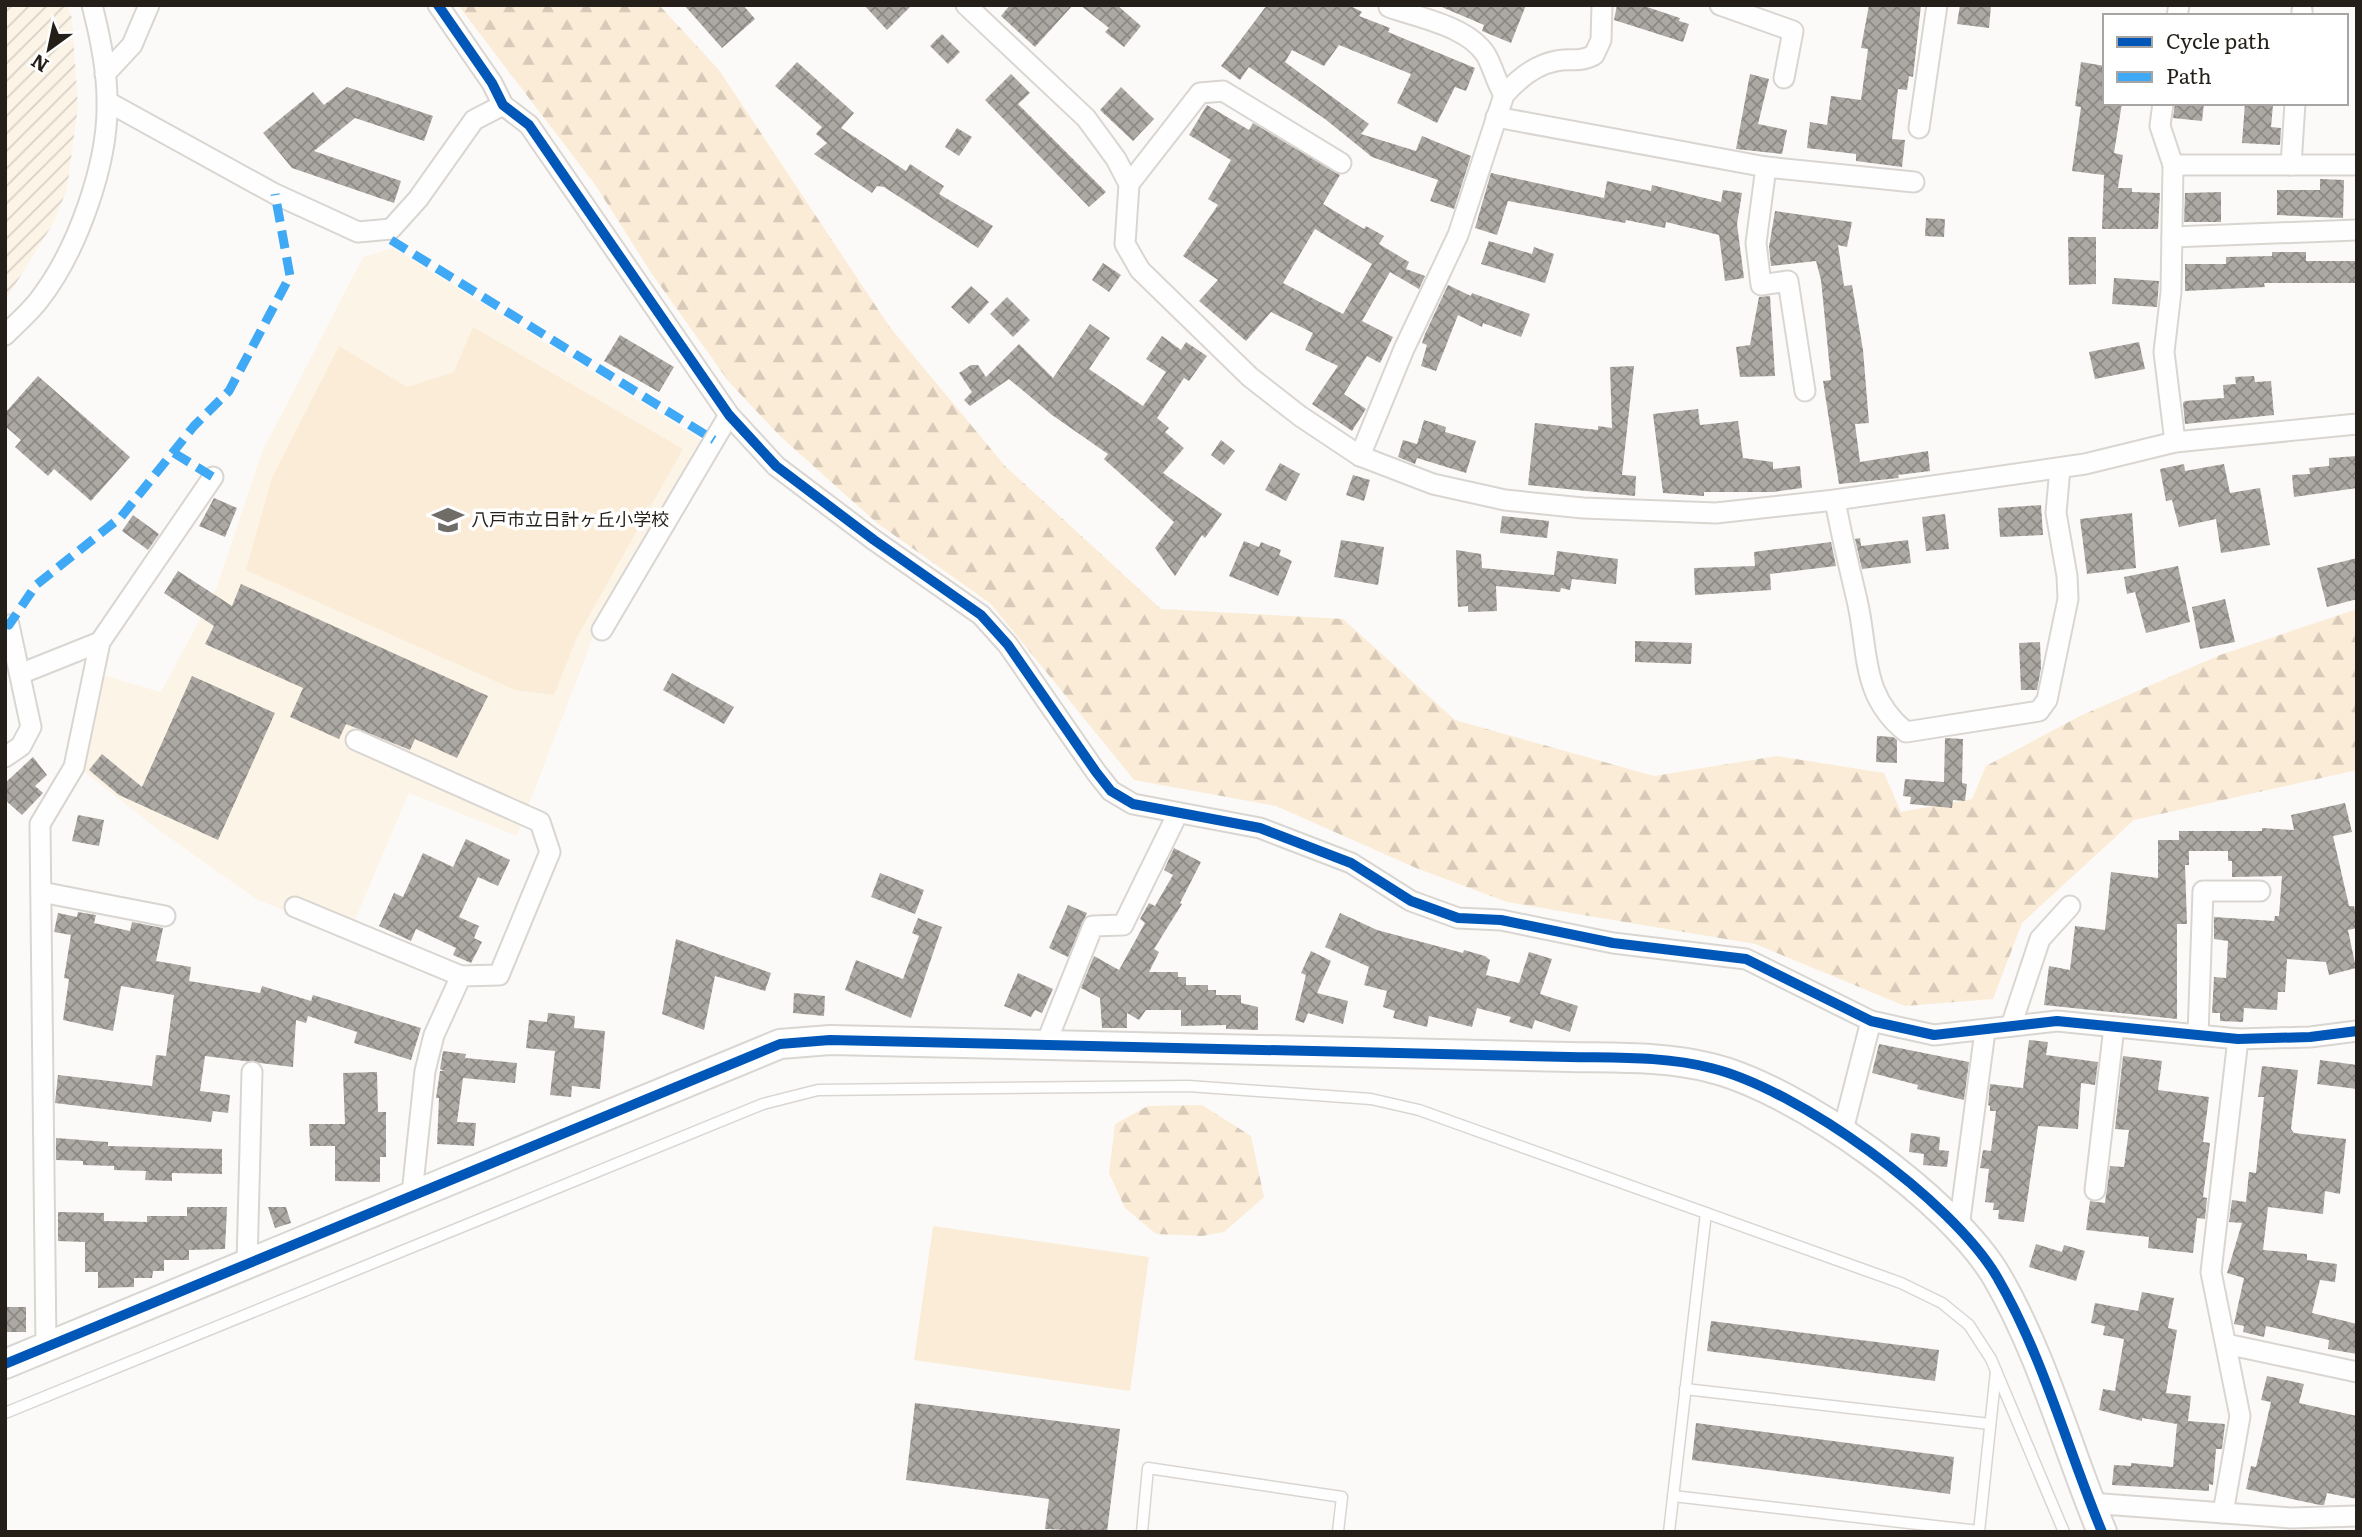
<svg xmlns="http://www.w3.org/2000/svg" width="2362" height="1537" font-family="Literata,'Noto Sans JP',serif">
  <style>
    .built { fill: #fdf4e8 }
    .industrial { fill: url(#industrial-furrows) }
    .grass { fill: #fbecd7 }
    .forest { fill: url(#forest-firs) }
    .building { fill: url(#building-cross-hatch); fill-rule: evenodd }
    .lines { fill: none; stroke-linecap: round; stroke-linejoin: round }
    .lane-casing { stroke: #d9d6d2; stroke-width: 13 }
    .street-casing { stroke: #d9d6d2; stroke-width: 23 }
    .secondary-casing { stroke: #d9d6d2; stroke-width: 32 }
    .lane { stroke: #fffefe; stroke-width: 10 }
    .street { stroke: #fffefe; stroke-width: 19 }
    .secondary { stroke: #fffefe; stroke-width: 28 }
    .quiet { stroke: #3fa9f5; stroke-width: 9; stroke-dasharray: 18 9; stroke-linecap: butt }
    .cycleway-casing { stroke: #fff; stroke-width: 15 }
    .cycleway { stroke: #0057b8; stroke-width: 10 }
    .labels { text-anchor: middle; stroke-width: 7; stroke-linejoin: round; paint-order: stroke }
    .poi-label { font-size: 18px; fill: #241f19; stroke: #fff; text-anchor: start }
  </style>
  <defs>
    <pattern id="industrial-furrows" width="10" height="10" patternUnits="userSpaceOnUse" patternTransform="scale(1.75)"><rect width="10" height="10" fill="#fdf4e8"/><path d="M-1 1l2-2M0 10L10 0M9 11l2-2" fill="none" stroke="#d9d1c6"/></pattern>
    <pattern id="forest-firs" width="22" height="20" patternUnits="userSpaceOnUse" patternTransform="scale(1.75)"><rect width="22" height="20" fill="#fbecd7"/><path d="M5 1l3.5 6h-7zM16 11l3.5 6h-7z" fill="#d7cab8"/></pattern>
    <pattern id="building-cross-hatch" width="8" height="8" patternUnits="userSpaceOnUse" patternTransform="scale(1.75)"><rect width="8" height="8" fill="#aca9a4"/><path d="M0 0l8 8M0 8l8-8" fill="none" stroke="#8c8985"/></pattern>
  </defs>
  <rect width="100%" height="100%" fill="#fcfaf8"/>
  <polygon class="built" points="393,248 703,441 596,630 517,836 409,793 355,920 308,903 302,918 256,899 156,828 82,770 103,675 161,692 216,589 262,452 363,257"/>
  <polygon class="industrial" points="5,5 67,5 72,18 78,106 67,189 54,222 5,301"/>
  <g class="grass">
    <polygon points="473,327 683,449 577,637 554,695 515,690 246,570 272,478 339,346 407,387 454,372"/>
    <polygon points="933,1226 1149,1257 1130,1391 914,1360"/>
  </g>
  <g class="forest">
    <polygon points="458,5 659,5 719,70 889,326 1005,466 1161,609 1343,619 1455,720 1654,776 1777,756 1884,773 1901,812 1972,799 1986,766 2080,716 2220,655 2357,609 2357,770 2134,820 2022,923 1993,999 1905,1006 1755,944 1507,902 1416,868 1276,806 1134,780 991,604 877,523 781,437 729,382 652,274 596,186"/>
    <polygon points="1202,1105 1251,1136 1264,1197 1224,1232 1202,1236 1156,1234 1125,1208 1109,1173 1115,1124 1148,1106"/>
  </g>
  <g class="building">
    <polygon points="684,5 743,5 755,19 722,48"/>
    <polygon points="864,5 912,5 887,30"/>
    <polygon points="1010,5 1073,5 1035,47 1001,16"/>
    <polygon points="1080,5 1117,5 1141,26 1124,47 1105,32 1109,28"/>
    <polygon points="1267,5 1349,5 1362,12 1359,16 1390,28 1388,32 1475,68 1466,91 1455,87 1437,123 1397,103 1411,74 1339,45 1324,66 1292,50 1285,62 1369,124 1361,134 1416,151 1422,136 1471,156 1454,209 1430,201 1438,180 1372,157 1325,119 1249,67 1240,80 1221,66"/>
    <polygon points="1437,5 1526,5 1511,43 1482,31 1484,25"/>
    <polygon points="1617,5 1641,5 1680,18 1679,21 1689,24 1683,42 1614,20"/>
    <polygon points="1869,5 1921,5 1913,77 1909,76 1907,90 1898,89 1892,139 1905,140 1902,167 1856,161 1856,154 1807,148 1810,122 1827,125 1831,96 1861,100 1868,49 1861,48"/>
    <polygon points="1960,5 1991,5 1989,28 1957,24"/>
    <polygon points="942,34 960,52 948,64 930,46"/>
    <polygon points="797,62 854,113 841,128 906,171 910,164 944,186 939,194 993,226 978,248 884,187 877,186 872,193 814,154 827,143 816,134 822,127 775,86"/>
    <polygon points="2081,62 2105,66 2105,103 2122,103 2114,153 2123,155 2118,188 2132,188 2132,192 2160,193 2158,229 2102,229 2104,175 2072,171 2081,107 2075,106"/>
    <polygon points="1011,74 1030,93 1018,104 1106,192 1089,207 985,100"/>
    <polygon points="1750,74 1769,79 1758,124 1787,130 1782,154 1736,149"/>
    <polygon points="347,87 433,116 424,141 355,118 314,151 401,181 394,203 292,168 263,133 313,92 324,105"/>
    <polygon points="1121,87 1154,119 1133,141 1100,110"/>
    <polygon points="2175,103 2204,103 2202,121 2173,118"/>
    <polygon points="2245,103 2273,105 2271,127 2281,128 2280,145 2242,143"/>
    <path d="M1207 105 1249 130 1253 123 1340 175 1323 204 1364 229 1366 226 1384 236 1379 244 1409 262 1406 269 1425 276 1419 289 1390 272 1362 321 1393 337 1380 363 1367 356 1344 394 1366 409 1352 431 1312 404 1338 366 1305 350 1313 333 1271 312 1246 341 1199 301 1218 280 1183 256 1218 205 1208 199 1231 160 1189 135ZM1315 229 1372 264 1343 314 1283 283Z"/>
    <polygon points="957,128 972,137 959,156 945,147"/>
    <polygon points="1491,173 1604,198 1607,181 1651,191 1652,185 1721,202 1723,190 1742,193 1737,224 1744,278 1725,281 1719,235 1666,222 1665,228 1626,220 1625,223 1508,201 1497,235 1475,228"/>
    <polygon points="2320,179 2344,180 2343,218 2277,215 2277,190 2320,190"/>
    <polygon points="2221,192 2221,222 2184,222 2185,193"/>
    <polygon points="1775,211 1852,222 1847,247 1838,245 1844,286 1852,285 1863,350 1869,423 1855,424 1860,462 1928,451 1930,471 1898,475 1899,478 1839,484 1823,381 1831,380 1821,280 1816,261 1771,266 1769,247"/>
    <polygon points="1926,218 1945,219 1944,237 1925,236"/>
    <polygon points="2068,237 2096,237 2096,284 2069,285"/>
    <polygon points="1489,241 1532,254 1534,247 1554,254 1545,283 1481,264"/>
    <polygon points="2272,252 2306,252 2306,261 2357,261 2357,283 2264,283 2265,287 2185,291 2185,264 2226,264 2226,257 2272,256"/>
    <polygon points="1103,263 1121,275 1109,292 1092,280"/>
    <polygon points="2114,278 2159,281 2157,307 2112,304"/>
    <polygon points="1448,285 1471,296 1472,293 1530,314 1521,337 1483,323 1482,327 1458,315 1436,371 1421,366 1427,345 1422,343 1425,334"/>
    <polygon points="971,286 989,302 969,324 951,307"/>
    <polygon points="1770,296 1775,376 1740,377 1736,347 1750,345 1759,297"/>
    <polygon points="1007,297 1030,320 1013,337 990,314"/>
    <polygon points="1090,324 1110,338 1089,369 1143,406 1166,372 1146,359 1162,336 1181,350 1186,342 1207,356 1189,381 1184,378 1157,418 1169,428 1165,432 1184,448 1163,473 1222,514 1205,538 1202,535 1175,576 1155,548 1174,522 1104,459 1108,454 1052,415 1009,379 970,406 964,400 972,392 959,373 971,365 978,365 986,377 1019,344 1053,378"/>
    <polygon points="620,335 674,367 659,392 604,361"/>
    <polygon points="2139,342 2145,369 2095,379 2089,352"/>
    <polygon points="1634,366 1622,475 1636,476 1635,496 1528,485 1535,423 1598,430 1598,426 1612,428 1610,367"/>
    <polygon points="38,376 130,457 91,501 54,469 48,476 15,447 21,440 5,426 5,413"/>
    <polygon points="2254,376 2255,382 2271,381 2274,415 2185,424 2183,403 2185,401 2224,398 2223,385 2236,384 2235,377"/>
    <polygon points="1698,409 1700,425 1738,421 1743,458 1773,462 1773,469 1800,466 1802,488 1773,492 1704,492 1704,496 1663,493 1653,414"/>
    <polygon points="1424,420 1446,427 1445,432 1476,441 1466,473 1417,458 1415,464 1398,457 1403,440 1417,444"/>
    <polygon points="1221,440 1235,451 1224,465 1211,455"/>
    <polygon points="2357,456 2357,488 2294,497 2292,475 2310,474 2309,468 2329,466 2329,458"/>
    <polygon points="1280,463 1300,474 1286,501 1265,490"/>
    <polygon points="2184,464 2185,471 2224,464 2230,493 2260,488 2270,545 2221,553 2216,519 2179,527 2172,500 2166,501 2160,469"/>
    <polygon points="1353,475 1370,480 1364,501 1346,495"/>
    <polygon points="214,498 237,508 225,537 199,526"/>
    <polygon points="2041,505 2043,535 2000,537 1998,508"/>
    <polygon points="2132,513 2136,568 2087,574 2080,519"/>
    <polygon points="1945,514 1949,549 1926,551 1922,517"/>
    <polygon points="133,515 159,534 148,550 122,531"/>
    <polygon points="1502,516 1549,521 1547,538 1500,533"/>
    <polygon points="1860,538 1861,546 1908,540 1911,563 1862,569 1855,539"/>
    <polygon points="1341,540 1384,547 1378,585 1334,577"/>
    <polygon points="1244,541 1259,547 1261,542 1281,550 1279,555 1292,561 1278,596 1229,576"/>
    <polygon points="1831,542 1836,566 1770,574 1771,590 1695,595 1694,568 1755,566 1754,552"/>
    <polygon points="1456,550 1481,554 1482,568 1554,575 1557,551 1618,559 1616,584 1572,579 1570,590 1561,588 1560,592 1496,586 1497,611 1468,612 1468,606 1458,607"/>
    <polygon points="2357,558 2357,599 2327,607 2317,568"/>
    <polygon points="2178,566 2190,622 2146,633 2135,592 2127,594 2124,577"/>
    <polygon points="178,571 232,606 241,584 488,696 457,758 415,739 410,750 346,724 339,739 290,717 303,688 205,644 214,626 164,593"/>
    <polygon points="2225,599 2235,642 2200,649 2192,607"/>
    <polygon points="1635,641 1692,643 1691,664 1635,662"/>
    <polygon points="2040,642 2041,668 2037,690 2021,690 2019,643"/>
    <polygon points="672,673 734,707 724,724 663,690"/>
    <polygon points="192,676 275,713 218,840 119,795 89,770 102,754 142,787"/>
    <polygon points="1877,736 1893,737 1897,740 1897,763 1876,762"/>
    <polygon points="1945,738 1963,739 1962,783 1967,784 1965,801 1953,800 1952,808 1910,804 1911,797 1903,796 1905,779 1944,782"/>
    <polygon points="33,757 47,775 35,786 43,793 22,815 5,800 5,783"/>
    <polygon points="2345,803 2352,832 2333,836 2349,906 2354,906 2357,919 2357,928 2348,930 2356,968 2329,975 2326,962 2287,959 2285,992 2278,992 2277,1010 2244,1008 2243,1022 2220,1021 2220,1013 2212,1013 2214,977 2226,978 2228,941 2214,939 2214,917 2274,921 2275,916 2279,916 2282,876 2232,877 2232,861 2228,861 2228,851 2189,851 2189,865 2185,865 2187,924 2177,924 2177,1019 2044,1005 2049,966 2070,970 2075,926 2105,930 2111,872 2158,878 2158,840 2179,840 2179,831 2262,831 2262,828 2294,830 2291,815"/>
    <polygon points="78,815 104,820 99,846 72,841"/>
    <polygon points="466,839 510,860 498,886 478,877 459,917 479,926 474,938 482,942 471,963 453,955 456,948 416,929 411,941 379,926 394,893 403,897 423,853 453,867"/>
    <polygon points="1174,848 1201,862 1180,903 1182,904 1154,949 1159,952 1149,972 1178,972 1178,977 1186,977 1186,985 1208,985 1208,990 1216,990 1216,995 1241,995 1241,1003 1258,1007 1258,1030 1226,1029 1226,1025 1181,1026 1181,1010 1146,1010 1139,1020 1127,1013 1127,1028 1102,1028 1100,998 1081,988 1094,956 1119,970 1145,923 1140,919 1149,903 1155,906 1173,875 1164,870"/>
    <polygon points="880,873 924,890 915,914 871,897"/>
    <polygon points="1068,905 1087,913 1068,957 1049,948"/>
    <polygon points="78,912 96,915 94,923 130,931 132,922 163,928 156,961 191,967 189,981 260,993 262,986 311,1001 313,995 421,1028 411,1060 354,1043 357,1032 308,1016 306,1023 296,1020 293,1067 205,1056 200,1091 230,1095 228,1113 213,1111 211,1122 55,1103 58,1075 152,1086 156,1055 166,1056 174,995 121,986 113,1031 63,1020 69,979 64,978 71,935 54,932 58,913 77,917"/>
    <polygon points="1340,913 1377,930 1463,953 1464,950 1485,956 1490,960 1486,975 1519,983 1529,952 1552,959 1540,994 1578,1006 1570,1032 1535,1020 1532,1029 1509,1022 1511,1017 1477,1008 1472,1027 1429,1016 1427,1027 1393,1018 1395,1011 1383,1007 1387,991 1364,985 1369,967 1325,947"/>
    <polygon points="918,918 942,927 911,1018 845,990 856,960 903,979 919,936 912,933"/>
    <polygon points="676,939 771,973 765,991 715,976 704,1030 662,1014"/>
    <polygon points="1311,951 1331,961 1317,993 1348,1001 1343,1024 1308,1013 1304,1023 1295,1020 1306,975 1301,973"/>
    <polygon points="1018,973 1053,989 1042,1013 1035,1010 1031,1017 1004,1006"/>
    <polygon points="794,993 825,996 824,1016 793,1013"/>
    <polygon points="548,1013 575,1016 574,1028 605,1031 600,1089 572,1086 571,1097 550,1095 555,1051 526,1048 529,1020 547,1022"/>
    <polygon points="2029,1040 2048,1042 2046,1055 2098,1062 2095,1085 2081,1083 2078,1129 2038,1126 2024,1222 1998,1219 1999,1210 1993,1210 1994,1203 1985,1202 1989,1169 1980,1168 1983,1150 1991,1151 1996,1111 1990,1111 1990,1106 1988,1105 1990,1084 2023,1088"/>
    <polygon points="1879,1044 1969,1062 1964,1100 1917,1089 1918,1085 1872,1073"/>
    <polygon points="443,1051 466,1054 465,1058 517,1063 515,1083 463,1078 457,1122 476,1123 474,1146 437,1144 439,1098 436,1098 440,1071 444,1071 440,1069"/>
    <polygon points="2123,1056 2162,1061 2158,1090 2209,1097 2203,1142 2210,1143 2203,1197 2207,1198 2205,1219 2197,1218 2193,1253 2148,1248 2149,1237 2086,1230 2090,1201 2105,1203 2110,1166 2124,1167 2129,1130 2115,1129"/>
    <polygon points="2320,1060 2357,1065 2357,1089 2317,1084"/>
    <polygon points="2262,1066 2298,1070 2291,1129 2294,1133 2346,1139 2340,1194 2325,1191 2323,1214 2268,1207 2263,1250 2307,1254 2307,1260 2337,1264 2335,1282 2320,1280 2312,1313 2357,1324 2357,1354 2328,1349 2329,1340 2266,1326 2264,1337 2243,1332 2244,1326 2234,1324 2244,1278 2227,1273 2242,1223 2229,1222 2232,1200 2246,1202 2249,1172 2256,1173 2264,1097 2258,1097"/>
    <polygon points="377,1072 378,1112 386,1112 386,1157 380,1157 380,1182 335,1181 335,1146 310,1146 309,1124 345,1124 343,1073"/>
    <polygon points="1911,1133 1940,1137 1939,1150 1949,1151 1947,1167 1923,1165 1924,1154 1909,1152"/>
    <polygon points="56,1138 108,1142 108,1146 222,1149 222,1174 172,1173 172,1181 145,1180 146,1171 114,1170 114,1166 83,1165 83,1161 56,1160"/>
    <polygon points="187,1207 227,1207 225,1249 189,1250 189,1260 164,1260 164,1271 153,1271 152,1278 134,1278 134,1287 98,1288 98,1272 85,1272 85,1242 58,1241 58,1212 104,1213 104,1221 147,1222 147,1216 187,1216"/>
    <polygon points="268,1207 286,1207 291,1223 275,1228"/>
    <polygon points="2036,1244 2062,1252 2064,1245 2085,1251 2076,1281 2029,1267"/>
    <polygon points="2142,1292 2174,1298 2168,1328 2177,1330 2166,1393 2191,1396 2188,1421 2225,1424 2222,1449 2216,1449 2213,1485 2209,1484 2209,1491 2112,1485 2114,1465 2131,1466 2131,1463 2173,1467 2177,1424 2142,1418 2142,1421 2099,1410 2103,1389 2115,1391 2124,1339 2103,1335 2105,1326 2091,1323 2095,1303 2138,1311"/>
    <rect x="5" y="1307" width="21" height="25"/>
    <polygon points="1711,1321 1939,1350 1935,1381 1707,1351"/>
    <polygon points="2267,1376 2304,1384 2299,1403 2357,1416 2357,1499 2327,1493 2324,1505 2320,1505 2246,1489 2251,1466 2256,1467 2271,1402 2261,1400"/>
    <polygon points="915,1403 1120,1429 1107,1532 1045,1529 1049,1499 906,1480"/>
    <polygon points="1696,1423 1954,1457 1950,1494 1692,1460"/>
  </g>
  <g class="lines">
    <defs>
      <g id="lane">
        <polyline points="1685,1389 1990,1424"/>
        <polyline points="5,1413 763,1104 818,1090 1188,1086 1371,1099 1419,1110 1901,1283 1942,1303 1969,1325 1991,1359 2064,1532"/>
        <polyline points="1673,1496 1979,1531"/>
        <polyline points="1142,1532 1148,1468 1342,1497 1338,1532"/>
        <polyline points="1669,1532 1706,1213"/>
        <polyline points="1979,1532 1996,1371"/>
      </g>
      <g id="street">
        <polyline points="438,5 492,83 503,105 529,125 729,415 776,466 874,540 981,615 1008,645 1096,772 1111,791 1133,804 1260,828 1351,863 1411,901 1458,918 1501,920 1613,943 1746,959 1871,1021 1934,1035 2057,1021 2238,1039 2310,1037 2357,1031"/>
        <polyline points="966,5 1086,118 1116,159 1129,184 1125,244 1140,270 1250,377 1300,416 1360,456 1433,484 1505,500 1583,508 1716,513 1835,500 2085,464 2175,442 2357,424"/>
        <polyline points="1720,5 1793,31 1784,78"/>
        <path d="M1389 7C1419 18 1468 26 1486 55 1493 67 1496 82 1504 95"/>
        <polyline points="2177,16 2179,5"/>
        <polyline points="2302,16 2302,10"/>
        <polyline points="105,74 132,45 149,5"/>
        <polyline points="108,102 275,194 358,232 391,229 418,199 474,120 503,105"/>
        <polyline points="2163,103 2160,126 2173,165 2171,292 2164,352 2175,442"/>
        <polyline points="1496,117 1766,167 1756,243 1761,285 1788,281 1805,391"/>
        <polyline points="1919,128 1937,5"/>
        <polyline points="2173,165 2356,165"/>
        <polyline points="2291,165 2295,103"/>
        <polyline points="1766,167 1914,182"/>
        <polyline points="1129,184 1200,93 1223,91 1341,163"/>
        <polyline points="2172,237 2357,230"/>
        <path d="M5 335C16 324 29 313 39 300 77 251 109 163 107 100 107 68 100 36 92 5"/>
        <path d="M1360 456 1404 349 1458 235 1504 95C1517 80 1535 65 1556 61 1572 57 1575 64 1594 55L1601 40 1602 5"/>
        <path d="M1835 500C1841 534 1849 566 1857 600 1869 651 1860 695 1906 732L2039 711 2047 700 2068 599 2067 576 2056 513 2060 468"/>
        <polyline points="602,630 729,415"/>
        <polyline points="20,674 100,642"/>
        <polyline points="356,740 540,822 550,852 499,975 461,976 434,1035 425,1071 412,1194"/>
        <polyline points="5,757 21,746 31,727 9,625"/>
        <polyline points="41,892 165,916"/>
        <polyline points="295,907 461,976"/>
        <polyline points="2011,1026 2040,939 2070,906"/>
        <polyline points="2198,1035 2203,891 2260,891"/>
        <polyline points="1045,1046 1093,926 1123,925 1177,815"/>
        <polyline points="1842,1134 1871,1021"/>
        <polyline points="2095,1190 2114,1027"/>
        <polyline points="1959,1227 1985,1031"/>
        <polyline points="247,1263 252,1072"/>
        <polyline points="2226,1344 2357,1372"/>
        <polyline points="46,1347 40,824 74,767 100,642 213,477"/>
        <polyline points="2090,1503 2291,1518 2357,1516"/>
        <polyline points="2223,1513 2240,1416 2211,1272 2238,1039"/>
      </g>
      <path id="secondary" d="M5 1364 780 1044 830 1040 1569 1057C1615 1058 1665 1056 1711 1068 1798 1089 1952 1200 1997 1277 2043 1356 2067 1448 2102 1532"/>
    </defs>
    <use href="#lane" class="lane-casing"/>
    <use href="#street" class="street-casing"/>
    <use href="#secondary" class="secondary-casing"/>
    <use href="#lane" class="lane"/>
    <use href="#street" class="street"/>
    <use href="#secondary" class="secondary"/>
    <g class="quiet">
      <polyline points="391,240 714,440"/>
      <polyline points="174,453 213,477"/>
      <polyline points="5,623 9,625 36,585 121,517 194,426 229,391 290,276 275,194"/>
    </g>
    <defs>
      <g id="cycleway">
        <polyline points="438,5 492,83 503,105 529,125 729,415 776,466 874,540 981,615 1008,645 1096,772 1111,791 1133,804 1260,828 1351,863 1411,901 1458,918 1501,920 1613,943 1746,959 1871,1021 1934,1035 2057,1021 2238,1039 2310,1037 2357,1031"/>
        <path d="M5 1364 780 1044 830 1040 1569 1057C1615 1058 1665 1056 1711 1068 1798 1089 1952 1200 1997 1277 2043 1356 2067 1448 2102 1532"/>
      </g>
    </defs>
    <use href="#cycleway" class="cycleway-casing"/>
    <use href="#cycleway" class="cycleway"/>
  </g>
  <defs>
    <symbol id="school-bare" viewBox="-9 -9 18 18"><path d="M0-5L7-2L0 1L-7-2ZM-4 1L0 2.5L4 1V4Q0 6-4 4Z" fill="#706c67" stroke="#fff" stroke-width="2.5" paint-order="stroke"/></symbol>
  </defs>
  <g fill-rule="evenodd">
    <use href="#school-bare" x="426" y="498" width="44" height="44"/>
  </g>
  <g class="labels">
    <g class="poi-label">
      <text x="471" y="526">八戸市立日計ヶ丘小学校</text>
    </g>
  </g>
  <rect width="2362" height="1537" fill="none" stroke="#241f19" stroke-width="14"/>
  <rect x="2103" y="14" width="245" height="91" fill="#ffffff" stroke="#a7a5a3" stroke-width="2"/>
  <rect x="2117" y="37" width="35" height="10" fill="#0057b8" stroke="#a7a5a3" stroke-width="2"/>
  <text x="2166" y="49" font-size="21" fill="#241f19">Cycle path</text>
  <rect x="2117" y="72" width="35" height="10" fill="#3fa9f5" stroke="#a7a5a3" stroke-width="2"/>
  <text x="2166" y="84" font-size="21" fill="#241f19">Path</text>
  <g transform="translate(49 49) rotate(213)" stroke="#ffffff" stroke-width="5" paint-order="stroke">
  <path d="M0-5L12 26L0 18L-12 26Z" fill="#241f19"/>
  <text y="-10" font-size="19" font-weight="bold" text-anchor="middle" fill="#241f19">N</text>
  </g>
</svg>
